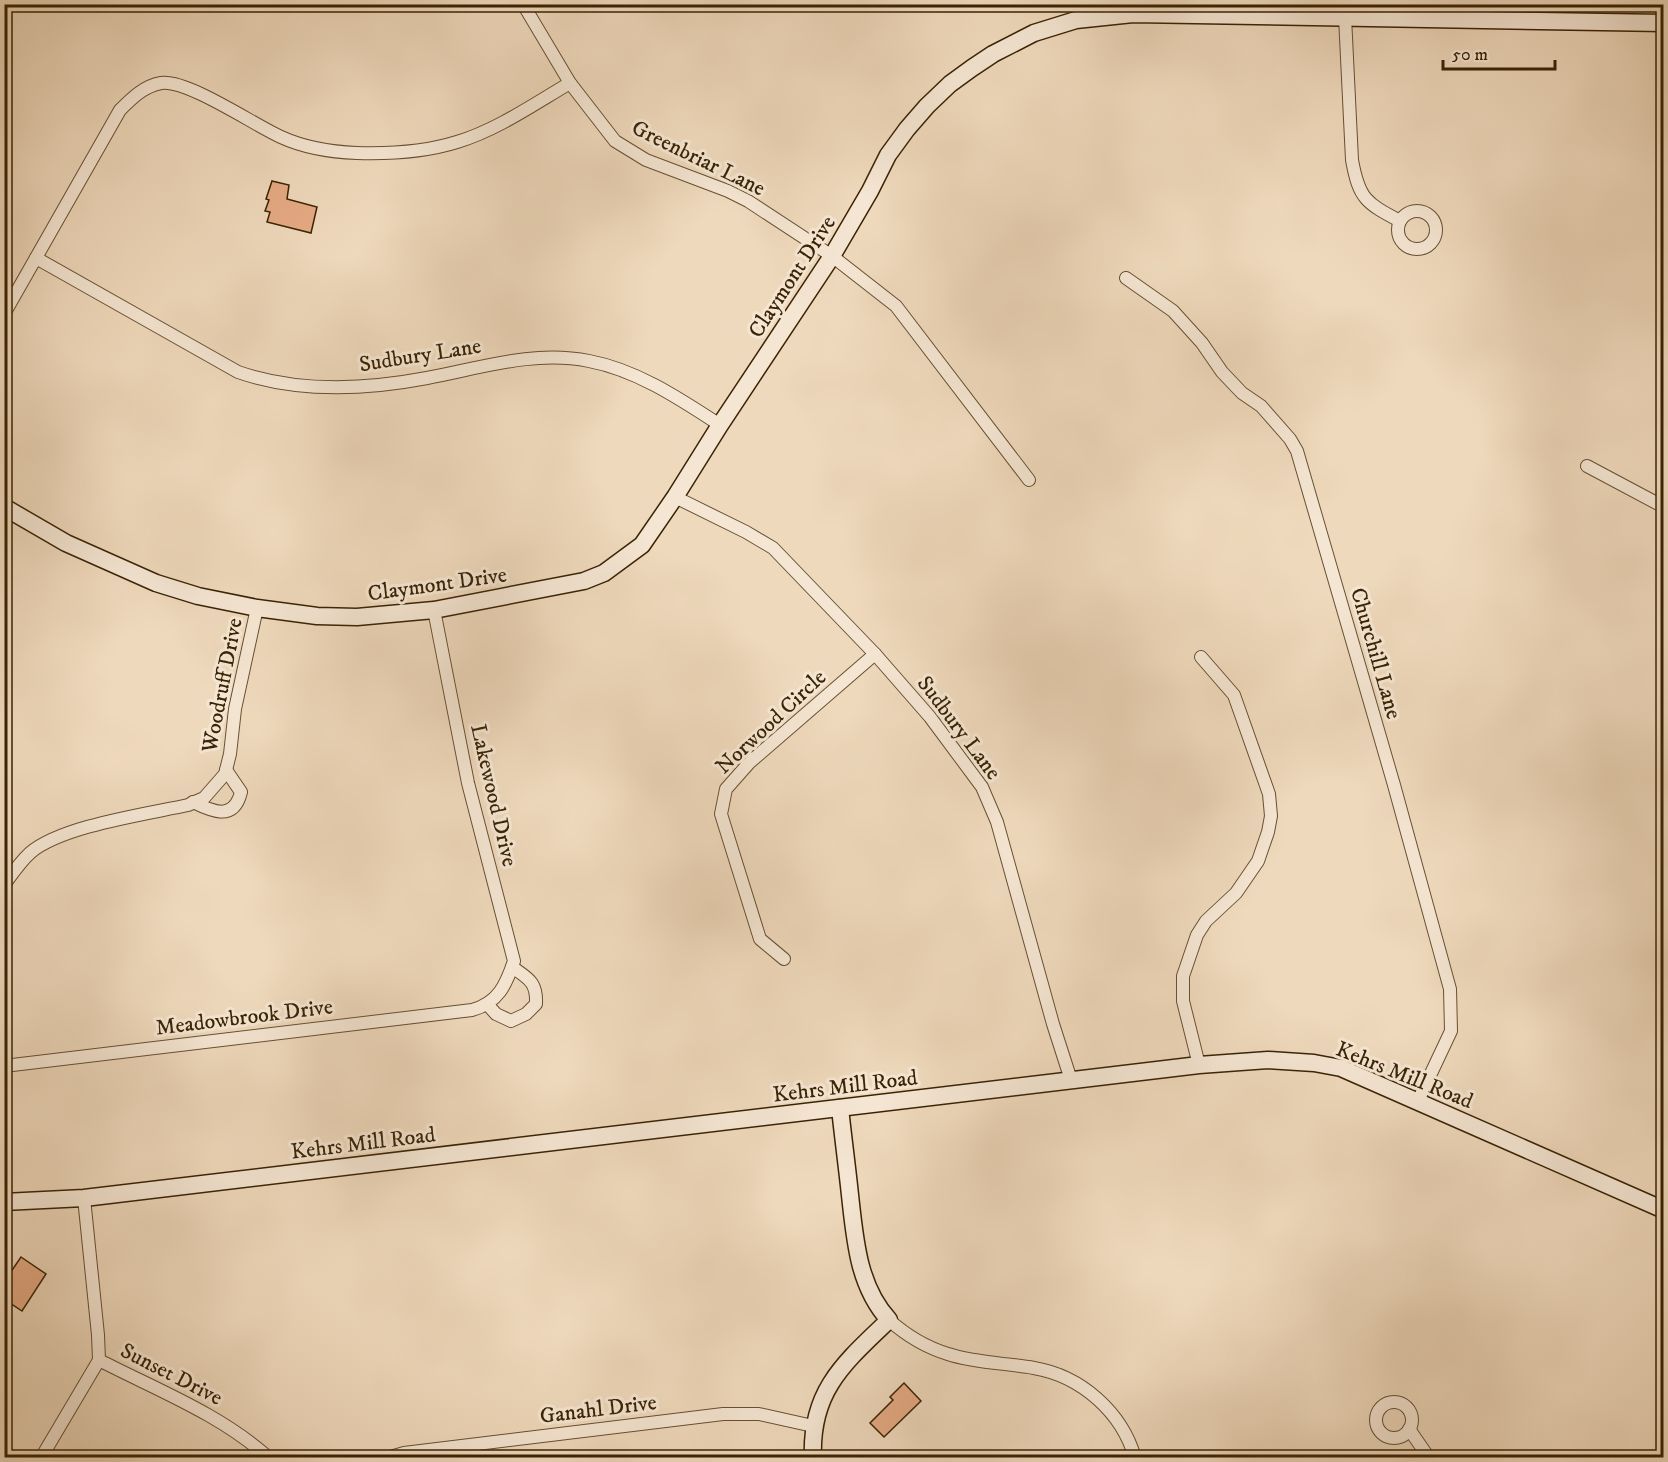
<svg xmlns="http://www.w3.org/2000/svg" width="1668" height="1462" font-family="'IM FELL DW Pica',serif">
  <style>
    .building { fill: #e6ab85; stroke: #392304; stroke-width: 1.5 }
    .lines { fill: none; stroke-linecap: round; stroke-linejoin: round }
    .street-casing { stroke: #665032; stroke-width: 14 }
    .secondary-casing { stroke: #392304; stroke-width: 19 }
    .street { stroke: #f5e6d3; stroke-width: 12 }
    .secondary { stroke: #f5e6d3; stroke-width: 16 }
    .labels { text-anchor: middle; stroke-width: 6; stroke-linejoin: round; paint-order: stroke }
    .street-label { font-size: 22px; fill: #392304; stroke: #f5e6d3 }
  </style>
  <rect width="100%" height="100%" fill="#efd9bc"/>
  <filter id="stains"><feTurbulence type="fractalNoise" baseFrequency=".00333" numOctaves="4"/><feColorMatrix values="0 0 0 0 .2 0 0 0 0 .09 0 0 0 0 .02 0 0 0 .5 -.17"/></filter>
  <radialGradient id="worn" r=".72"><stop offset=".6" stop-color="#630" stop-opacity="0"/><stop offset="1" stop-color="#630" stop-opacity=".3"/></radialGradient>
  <g class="building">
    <polygon points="272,181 289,185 287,199 317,207 311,233 267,222 270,212 265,211 269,200 266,199"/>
    <polygon points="21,1257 46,1274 22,1311 4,1299 4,1282"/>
    <polygon points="904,1383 921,1401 884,1437 870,1423 893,1400 890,1397"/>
  </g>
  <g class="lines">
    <defs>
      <g id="street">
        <polyline points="523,4 570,83 615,141 646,160 728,191 748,201 832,256 896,306 1029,480"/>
        <path d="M1345 17 1352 160C1359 199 1366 203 1400 221"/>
        <circle cx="1417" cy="230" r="19"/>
        <path d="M36 258 238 372C299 393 364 390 427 378 481 368 533 350 589 361 637 370 680 399 720 425"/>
        <polyline points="1126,278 1173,311 1202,343 1222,372 1242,393 1261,406 1290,439 1297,451 1394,785 1450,989 1451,1031 1418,1101"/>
        <path d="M4 314 120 110C132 98 144 86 161 83 187 79 254 125 281 137 305 148 331 152 357 153 390 154 425 152 457 142 497 130 534 104 570 83"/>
        <polyline points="1587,466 1664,507"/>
        <polyline points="675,497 746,532 773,548 875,654 930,717 982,787 997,822 1053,1024 1071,1080"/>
        <path d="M193 802C213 812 234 821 241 792L226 770"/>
        <path d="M4 885C12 874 20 862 30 853 61 826 147 814 188 805L204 798 225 774 230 754 235 709 257 608"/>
        <polyline points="784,959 760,939 721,814 726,789 749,763 875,654"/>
        <path d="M487 1004 496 1014 511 1021 526 1014 536 1004C537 982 529 979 512 967"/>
        <polyline points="1199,1065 1183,1001 1183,976 1197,935 1206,921 1236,893 1258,861 1268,832 1271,816 1269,794 1234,695 1201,657"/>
        <path d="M4 1066 472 1010C498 1003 506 985 514 961L468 783 434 610"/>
        <polyline points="84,1198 98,1335 99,1360"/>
        <path d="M889 1320C907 1336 925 1347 948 1354 975 1363 1006 1363 1034 1368 1081 1376 1122 1412 1135 1458"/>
        <path d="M99 1360C157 1390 220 1414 269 1458"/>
        <circle cx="1394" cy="1420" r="18"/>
        <polyline points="1409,1429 1429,1458"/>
        <polyline points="41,1458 99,1360"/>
        <polyline points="387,1458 404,1453 723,1414 759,1414 813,1426"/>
      </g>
      <g id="secondary">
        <polyline points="4,507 66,543 156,583 198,596 257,608 317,616 357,617 434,610 584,581 604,573 642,545 675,497 720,425 832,256 870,191 888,155 907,129 927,106 950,84 972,68 993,54 1034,33 1076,20 1133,14 1664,23"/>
        <polyline points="4,1202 84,1198 1199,1065 1268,1060 1314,1063 1341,1068 1664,1210"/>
        <path d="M813 1458C810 1391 844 1363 889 1320 858 1286 855 1240 850 1195 847 1166 843 1137 840 1108"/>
      </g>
    </defs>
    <use href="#street" class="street-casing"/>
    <use href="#secondary" class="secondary-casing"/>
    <use href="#street" class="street"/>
    <use href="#secondary" class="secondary"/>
  </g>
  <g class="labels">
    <g class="street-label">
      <text transform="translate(699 157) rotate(26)" y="8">Greenbriar Lane</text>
      <text transform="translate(791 276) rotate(-57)" y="8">Claymont Drive</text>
      <text transform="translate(420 354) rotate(-9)" y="8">Sudbury Lane</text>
      <text transform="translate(437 583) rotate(-8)" y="8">Claymont Drive</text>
      <text transform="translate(1377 653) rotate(74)" y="8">Churchill Lane</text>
      <text transform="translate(221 685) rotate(-79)" y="8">Woodruff Drive</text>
      <text transform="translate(770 721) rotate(-43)" y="8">Norwood Circle</text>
      <text transform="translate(960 727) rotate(53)" y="8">Sudbury Lane</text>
      <text transform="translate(495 795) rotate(77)" y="8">Lakewood Drive</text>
      <text transform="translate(244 1016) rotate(-7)" y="8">Meadowbrook Drive</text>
      <text transform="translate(1405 1074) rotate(22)" y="8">Kehrs Mill Road</text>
      <text transform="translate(845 1085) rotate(-7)" y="8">Kehrs Mill Road</text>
      <text transform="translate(363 1142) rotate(-7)" y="8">Kehrs Mill Road</text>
      <text transform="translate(172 1373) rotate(27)" y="8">Sunset Drive</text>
      <text transform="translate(598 1408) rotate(-7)" y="8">Ganahl Drive</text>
    </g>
  </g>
  <rect width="1668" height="1462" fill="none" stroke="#efd9bc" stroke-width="24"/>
  <rect x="6" y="6" width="1656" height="1450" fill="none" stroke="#392304" stroke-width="3"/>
  <rect x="12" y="12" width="1644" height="1438" fill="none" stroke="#392304" stroke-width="1.5"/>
  <path d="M1443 60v9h112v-9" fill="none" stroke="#392304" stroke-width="3"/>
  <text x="1452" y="60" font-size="18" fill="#392304" stroke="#f5e6d3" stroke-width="4.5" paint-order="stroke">50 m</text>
  <rect width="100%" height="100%" filter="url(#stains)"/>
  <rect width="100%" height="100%" fill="url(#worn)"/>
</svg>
